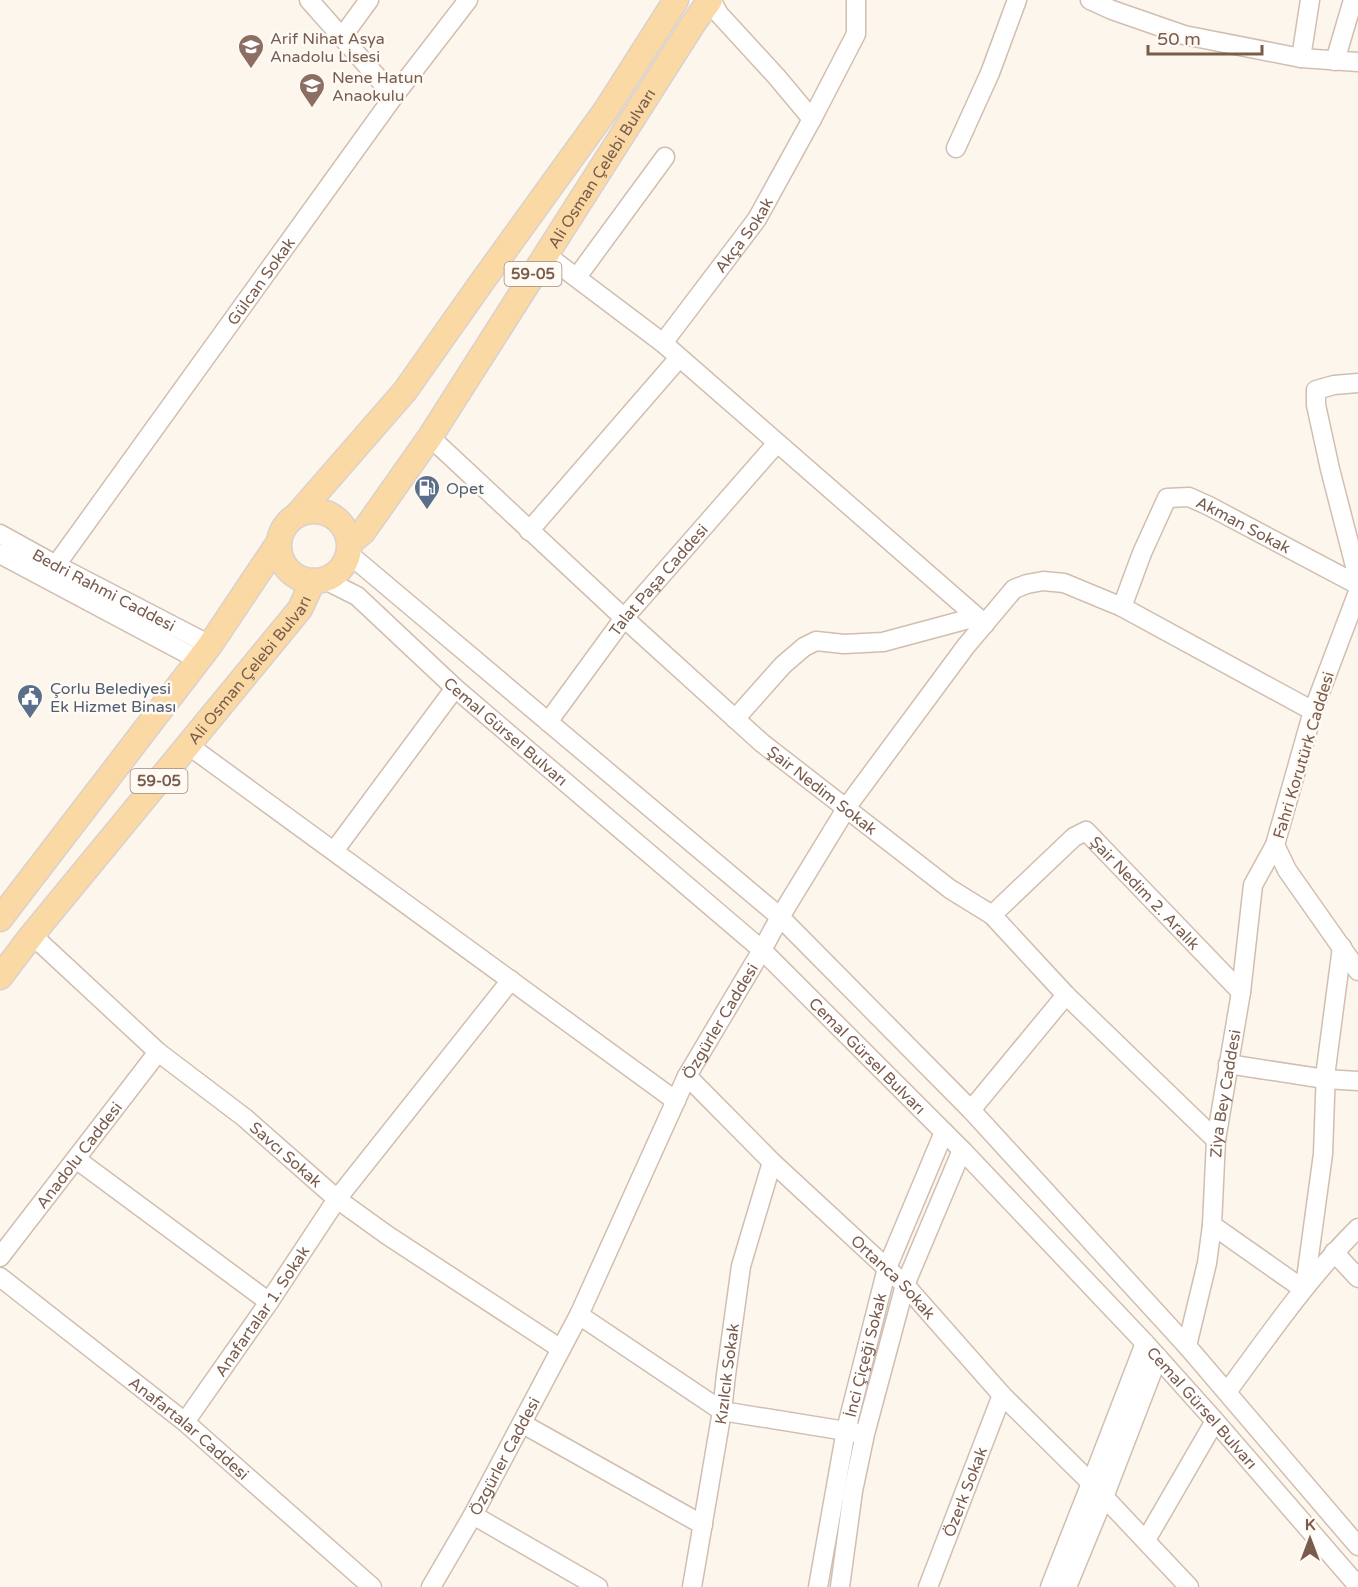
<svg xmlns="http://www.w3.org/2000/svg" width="1358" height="1587" font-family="'Varela Round',sans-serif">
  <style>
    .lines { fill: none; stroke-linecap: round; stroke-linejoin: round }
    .minor-casing { stroke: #d1beb0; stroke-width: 21 }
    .major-casing { stroke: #dad1cd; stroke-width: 27 }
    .minor { stroke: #fff; stroke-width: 18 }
    .major { stroke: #fbd9a5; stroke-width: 24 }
    .labels { text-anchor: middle; stroke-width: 5; stroke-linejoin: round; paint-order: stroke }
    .shield { fill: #fffaf3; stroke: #a28b7f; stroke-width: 1.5 }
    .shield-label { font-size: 15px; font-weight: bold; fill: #7a5c4d }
    .education-label { font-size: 16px; fill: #785e54; stroke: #fffaf3; text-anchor: start }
    .street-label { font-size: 16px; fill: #7a5c4d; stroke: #fffaf3 }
    .service-label { font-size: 16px; fill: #4e5e75; stroke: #fffaf3; text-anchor: start }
  </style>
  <rect width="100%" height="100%" fill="#fdf6ec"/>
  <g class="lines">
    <defs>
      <g id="minor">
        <polyline points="309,0 394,96"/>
        <polyline points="711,0 719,14 776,76 812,119"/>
        <polyline points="1090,0 1112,10 1184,35 1301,58 1358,62"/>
        <polyline points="342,37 369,0"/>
        <polyline points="1301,58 1310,0"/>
        <polyline points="1335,61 1353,0"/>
        <polyline points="956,148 990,73 1017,0"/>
        <polyline points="545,254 663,343 985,624"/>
        <polyline points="577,277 665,157"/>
        <path id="s1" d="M663 343 757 219 812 119 856 34V0"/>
        <polyline points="1358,383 1334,385 1316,390 1316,405 1330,469 1358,578"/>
        <path id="s2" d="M430 437 624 618 762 743 950 889 992 915 1066 995 1216 1140"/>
        <polyline points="529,531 679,358"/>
        <path id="s3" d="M0 534 56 565 210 645"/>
        <polyline points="0,554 199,660"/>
        <polyline points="349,554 780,917 971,1110 1187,1346 1358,1546"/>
        <path id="s4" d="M56 565 394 96 468 0"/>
        <path id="s5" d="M325 580 357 596 455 688 762 950 962 1150 1145 1343 1215 1421 1358 1586"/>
        <polyline points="1358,592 1313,711 1275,845 1287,870 1358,971"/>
        <path id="s6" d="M1122 607 1142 553 1167 498 1189 497 1209 506 1358 585"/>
        <polyline points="735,719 783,665 804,647 816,641 844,644 883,642 976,617"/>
        <path id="s7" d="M548 722 624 618 777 443"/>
        <polyline points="188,745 676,1101"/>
        <polyline points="334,851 455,688"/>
        <path id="s8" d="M992 915 1074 837 1086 831 1241 992"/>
        <path id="s9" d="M32 935 158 1052 245 1118 337 1199 387 1235 561 1349"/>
        <polyline points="1228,1064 1325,1079 1358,1081"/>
        <path id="s10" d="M687 1076 772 1162 905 1285 1002 1395 1091 1483 1189 1587"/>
        <polyline points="971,1110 1066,995"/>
        <polyline points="76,1159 269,1302"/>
        <polyline points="1212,1225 1303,1289"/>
        <polyline points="1334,1252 1358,1278"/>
        <path id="s11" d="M0 1257 158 1052"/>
        <path id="s12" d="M0 1277 185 1422 372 1587"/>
        <polyline points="1305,1286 1323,1154 1326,1069 1342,947"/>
        <polyline points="579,1315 722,1411 858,1433"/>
        <path id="s13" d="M1187 1346 1207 1263 1212 1225 1216 1140 1241 992 1253 885 1275 845"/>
        <path d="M1227 1392C1269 1335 1308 1278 1358 1228"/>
        <path id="s14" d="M185 1422 269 1302 337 1199 511 980"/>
        <polyline points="523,1424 703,1525"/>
        <polyline points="473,1515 598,1587"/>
        <polyline points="1146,1540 1215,1421"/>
        <path id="s15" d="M431 1587 473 1515 579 1315 687 1076 762 950 780 917 849 804 966 646 1014 589 1027 584 1043 581 1064 583 1122 607 1313 711"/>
        <path id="s16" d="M692 1587 722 1411 726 1375 741 1266 772 1162"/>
        <path id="s17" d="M818 1587 846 1430 887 1268 944 1132"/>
        <polyline points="840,1587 853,1491 865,1434 905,1285 962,1150"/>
        <path id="s18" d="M928 1587 1002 1395"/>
        <polyline points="1050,1587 1091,1483 1145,1343"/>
        <polyline points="1067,1587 1104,1497 1158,1357"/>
      </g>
      <g id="major">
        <circle cx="314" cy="546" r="35"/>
        <polyline points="297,515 405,391 479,286 606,110 676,0"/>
        <path id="s19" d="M350 543 363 532 430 437 693 24 710 0"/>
        <polyline points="0,919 210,645 279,542"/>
        <path id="s20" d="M0 977 32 935 300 609 313 581"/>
      </g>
    </defs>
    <use href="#minor" class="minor-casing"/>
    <use href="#major" class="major-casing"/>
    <use href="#minor" class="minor"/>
    <use href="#major" class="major"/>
  </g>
  <defs>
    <symbol id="school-pin" viewBox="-11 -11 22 30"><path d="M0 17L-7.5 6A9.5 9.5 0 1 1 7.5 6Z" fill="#8d6e63" stroke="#fffaf3"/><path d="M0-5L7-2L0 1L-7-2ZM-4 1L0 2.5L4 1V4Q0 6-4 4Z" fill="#fff"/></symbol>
    <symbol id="fuel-pin" viewBox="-11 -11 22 30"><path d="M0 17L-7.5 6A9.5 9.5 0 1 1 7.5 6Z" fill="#5c6f8a" stroke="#fffaf3"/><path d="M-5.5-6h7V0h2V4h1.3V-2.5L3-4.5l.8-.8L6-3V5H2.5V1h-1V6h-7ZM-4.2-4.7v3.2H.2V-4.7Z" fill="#fff"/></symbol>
    <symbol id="civic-pin" viewBox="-11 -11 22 30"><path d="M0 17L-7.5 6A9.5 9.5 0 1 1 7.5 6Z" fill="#5c6f8a" stroke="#fffaf3"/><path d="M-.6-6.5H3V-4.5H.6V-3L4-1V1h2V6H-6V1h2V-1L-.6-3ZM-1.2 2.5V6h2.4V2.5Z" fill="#fff"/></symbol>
  </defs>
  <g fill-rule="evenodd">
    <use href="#school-pin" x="236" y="32" width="30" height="40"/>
    <use href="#school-pin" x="297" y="71" width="30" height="40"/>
    <use href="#fuel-pin" x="412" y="473" width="30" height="40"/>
    <use href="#civic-pin" x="15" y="682" width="30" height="40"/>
  </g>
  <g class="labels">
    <g class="shield">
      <rect x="504.5" y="262" width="57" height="24" rx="4.5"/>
      <rect x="130.5" y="769" width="57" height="24" rx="4.5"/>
    </g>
    <g class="shield-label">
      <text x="533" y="279">59-05</text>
      <text x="159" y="786">59-05</text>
    </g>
    <g class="education-label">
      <text x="270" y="44">Arif Nihat Asya<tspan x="270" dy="18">Anadolu Lİsesi</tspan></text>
      <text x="332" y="83">Nene Hatun<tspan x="332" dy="18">Anaokulu</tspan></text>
    </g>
    <g class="street-label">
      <text dy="6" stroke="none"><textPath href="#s19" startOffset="452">Ali Osman Çelebi Bulvarı</textPath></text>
      <text dy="6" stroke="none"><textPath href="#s1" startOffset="135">Akça Sokak</textPath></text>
      <text dy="6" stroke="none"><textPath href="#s4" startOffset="350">Gülcan Sokak</textPath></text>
      <text dy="6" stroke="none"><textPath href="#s6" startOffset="201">Akman Sokak</textPath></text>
      <text dy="6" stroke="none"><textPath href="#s7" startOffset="180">Talat Paşa Caddesi</textPath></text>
      <text dy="6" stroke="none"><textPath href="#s3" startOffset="118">Bedri Rahmi Caddesi</textPath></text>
      <text dy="6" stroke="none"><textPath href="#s20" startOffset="396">Ali Osman Çelebi Bulvarı</textPath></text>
      <text dy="6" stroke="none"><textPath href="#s5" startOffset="237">Cemal Gürsel Bulvarı</textPath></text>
      <text transform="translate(1303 755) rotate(-73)" y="6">Fahri Korutürk Caddesi</text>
      <text dy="6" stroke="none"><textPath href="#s2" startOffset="528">Şair Nedim Sokak</textPath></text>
      <text dy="6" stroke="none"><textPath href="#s8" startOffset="212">Şair Nedim 2. Aralık</textPath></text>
      <text dy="6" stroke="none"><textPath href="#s15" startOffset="636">Özgürler Caddesi</textPath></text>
      <text dy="6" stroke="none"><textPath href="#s5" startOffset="723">Cemal Gürsel Bulvarı</textPath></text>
      <text dy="6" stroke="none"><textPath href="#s13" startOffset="256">Ziya Bey Caddesi</textPath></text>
      <text dy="6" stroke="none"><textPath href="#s9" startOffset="336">Savcı Sokak</textPath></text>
      <text dy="6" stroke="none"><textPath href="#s11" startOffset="129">Anadolu Caddesi</textPath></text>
      <text dy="6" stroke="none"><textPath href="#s10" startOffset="288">Ortanca Sokak</textPath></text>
      <text dy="6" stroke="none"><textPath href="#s14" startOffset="135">Anafartalar 1. Sokak</textPath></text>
      <text dy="6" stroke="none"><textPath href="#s17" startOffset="237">İnci Çiçeği Sokak</textPath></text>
      <text dy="6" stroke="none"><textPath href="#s16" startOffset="216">Kızılcık Sokak</textPath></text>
      <text dy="6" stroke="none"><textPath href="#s5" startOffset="1209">Cemal Gürsel Bulvarı</textPath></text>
      <text dy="6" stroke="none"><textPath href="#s12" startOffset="242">Anafartalar Caddesi</textPath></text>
      <text dy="6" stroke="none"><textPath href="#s15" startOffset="150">Özgürler Caddesi</textPath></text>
      <text dy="6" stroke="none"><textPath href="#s18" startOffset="102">Özerk Sokak</textPath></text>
    </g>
    <g class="service-label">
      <text x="446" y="494">Opet</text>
      <text x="50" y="694">Çorlu Belediyesi<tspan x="50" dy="18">Ek Hizmet Binası</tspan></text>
    </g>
  </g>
  <g transform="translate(1310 1539)" stroke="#fffaf3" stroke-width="4.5" paint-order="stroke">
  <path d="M0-4.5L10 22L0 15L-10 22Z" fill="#7a5c4d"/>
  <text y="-9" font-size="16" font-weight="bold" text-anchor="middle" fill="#7a5c4d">K</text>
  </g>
  <path d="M1148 45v9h114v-9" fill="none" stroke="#7a5c4d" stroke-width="3"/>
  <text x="1157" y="45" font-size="18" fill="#7a5c4d" stroke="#fffaf3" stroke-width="4.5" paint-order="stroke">50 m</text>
</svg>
